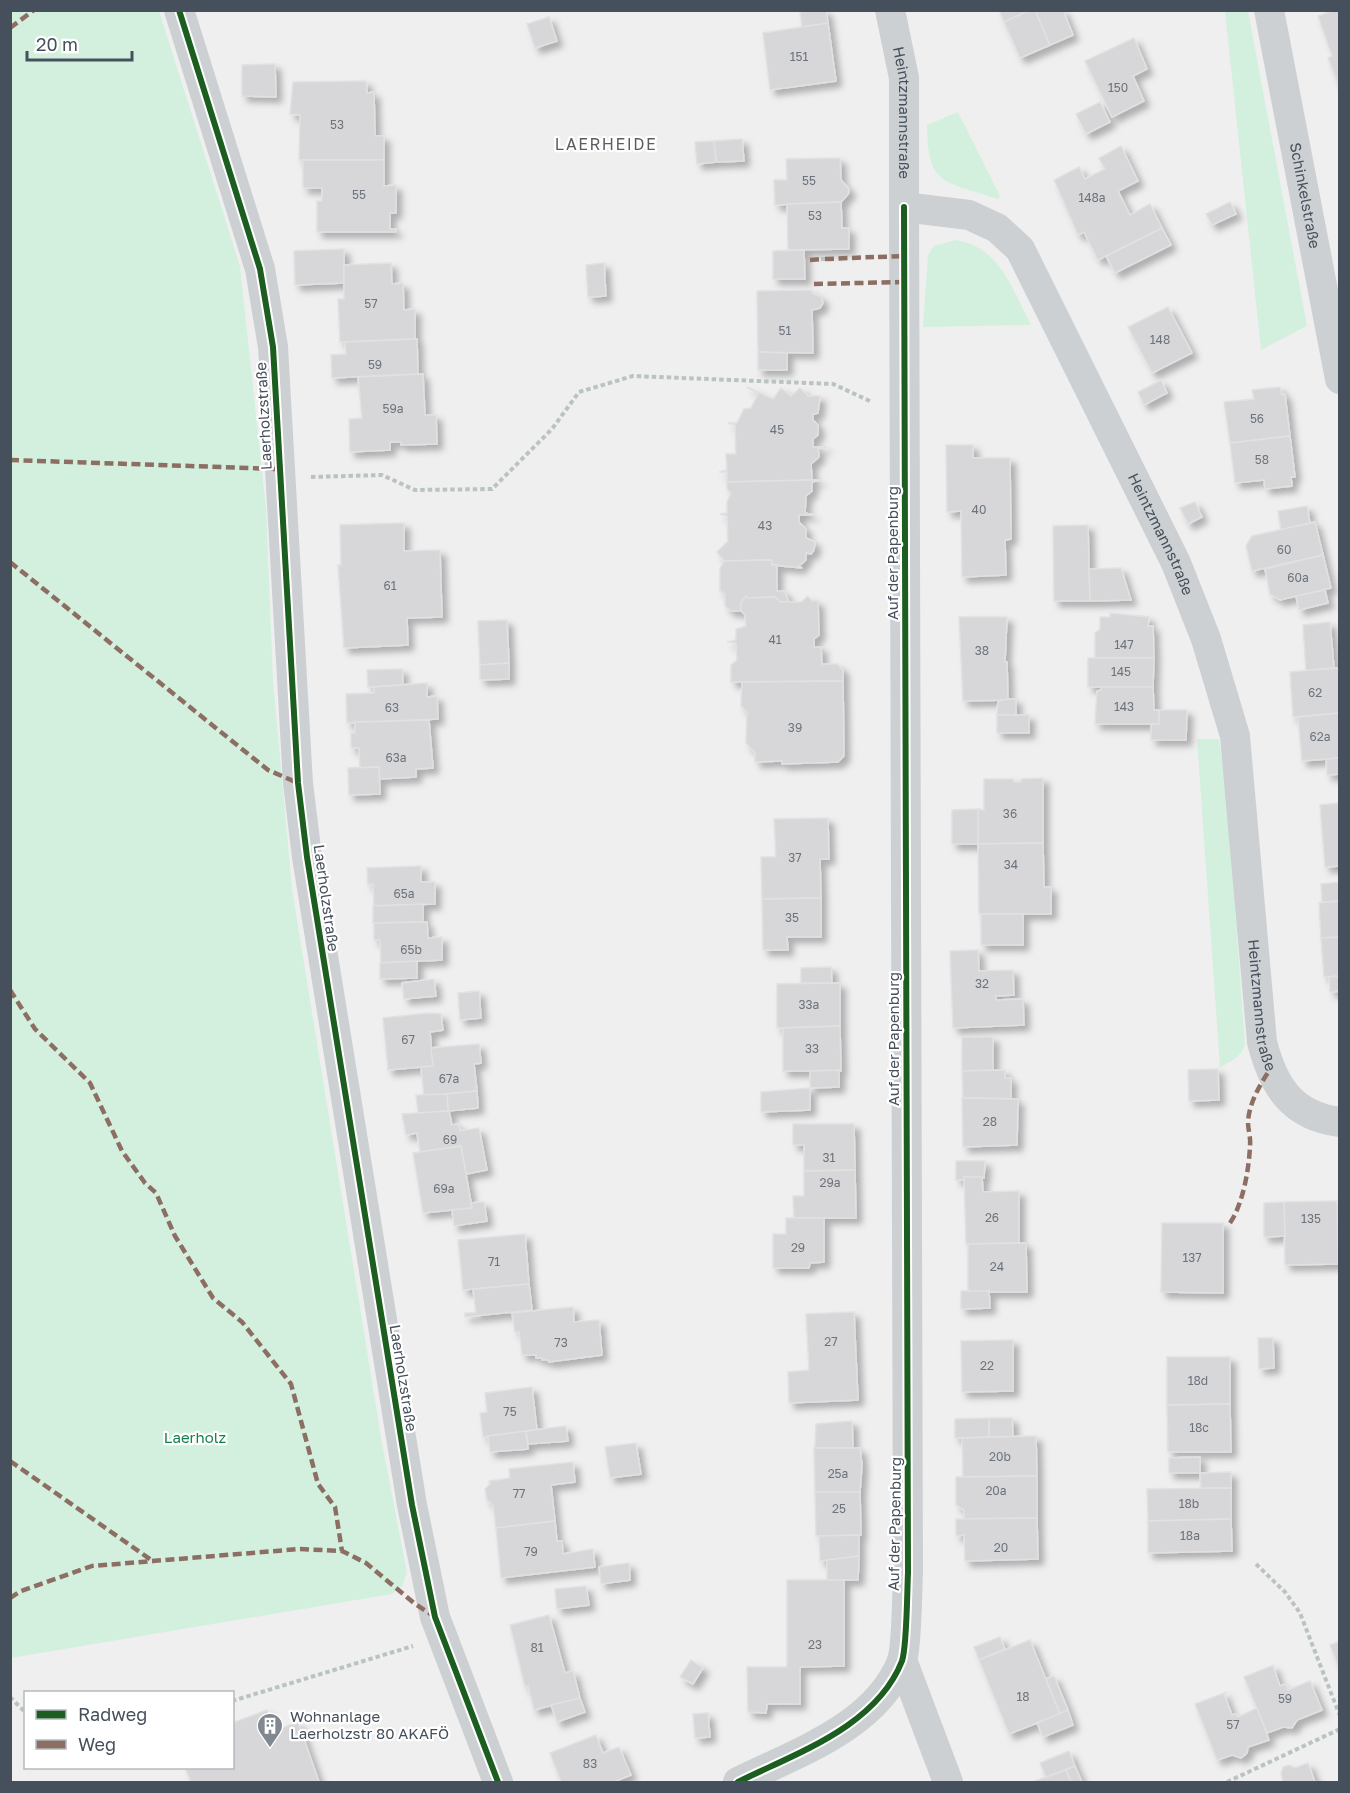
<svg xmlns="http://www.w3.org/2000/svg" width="1350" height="1793" font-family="'Golos Text',sans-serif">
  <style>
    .green { fill: #d3f0df }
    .building { fill: #d7d7d9; stroke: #e1e1e2; stroke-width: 1.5; filter: url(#shadow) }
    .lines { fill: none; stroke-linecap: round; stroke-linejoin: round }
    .path { stroke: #b9c4c2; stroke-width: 4; stroke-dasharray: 4.5 3; stroke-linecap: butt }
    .minor { stroke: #cdd0d3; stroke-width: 30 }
    .quiet { stroke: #8d6e63; stroke-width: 4.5; stroke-dasharray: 9 4.5; stroke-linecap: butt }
    .cycleway-casing { stroke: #fff; stroke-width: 10 }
    .cycleway { stroke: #1b5e20; stroke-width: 6 }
    .labels { text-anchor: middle; stroke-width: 4.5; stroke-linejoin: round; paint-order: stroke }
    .number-label { font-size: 12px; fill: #6c737c }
    .street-label { font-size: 15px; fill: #46505c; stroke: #fff }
    .park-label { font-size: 15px; fill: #157f50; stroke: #fff }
    .poi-label { font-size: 15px; fill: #46505c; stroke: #fff; text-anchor: start }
    .neighbourhood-label { font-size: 16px; letter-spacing: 1.5px; fill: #5a5e63; stroke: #fff }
  </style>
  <defs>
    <filter id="shadow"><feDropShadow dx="5.5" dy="5.5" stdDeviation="3" flood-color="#0004"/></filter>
  </defs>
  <rect width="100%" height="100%" fill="#f0efef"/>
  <g class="green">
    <polygon points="11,10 159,11 240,266 266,508 273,680 292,889 382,1443 407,1573 402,1586 392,1594 11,1658"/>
    <polygon points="1225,11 1248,11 1307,326 1261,350"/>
    <path d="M958 112 1000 196 998 199C946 181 927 188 927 125Z"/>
    <path d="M956 240C1000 247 1012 289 1031 325L923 327 928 255 934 246Z"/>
    <path d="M1197 739H1219L1226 788 1245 1043C1243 1057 1230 1061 1220 1068Z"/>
  </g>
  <g class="building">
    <polygon points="826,10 828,23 802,27 800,12"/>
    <polygon points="999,10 1030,10 1004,22"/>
    <polygon points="1030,10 1035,10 1050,45 1020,58 1004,22"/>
    <polygon points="1035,10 1063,10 1073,35 1050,45"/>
    <polygon points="1334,10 1340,10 1338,84 1328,58 1332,56 1318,16"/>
    <polygon points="549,17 557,41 535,48 527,24"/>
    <polygon points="828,23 836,81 770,90 763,33"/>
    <polygon points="1134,38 1147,69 1133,76 1144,101 1112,117 1085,61"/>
    <polygon points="275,64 276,97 242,96 242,65"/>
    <polygon points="366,81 367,93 374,92 375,136 384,136 384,160 299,160 300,115 290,114 293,82"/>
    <polygon points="1100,102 1110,122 1086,134 1076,114"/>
    <polygon points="742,139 744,161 716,162 714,141"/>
    <polygon points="714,141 716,162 697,164 695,142"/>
    <polygon points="1121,146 1138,181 1118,191 1130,215 1150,204 1162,228 1098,260 1084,232 1078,235 1054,180 1079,167 1085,179 1105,169 1099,158"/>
    <polygon points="840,158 841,180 849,189 849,193 841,202 775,205 774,180 787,180 786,159"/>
    <polygon points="303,160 384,160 384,186 396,185 396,213 390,213 390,229 396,229 396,232 317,232 317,201 322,201 322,188 303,188"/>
    <polygon points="841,202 842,228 849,228 849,249 788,250 787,204"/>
    <polygon points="1230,202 1236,214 1212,225 1206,214"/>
    <polygon points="1162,228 1171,245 1115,273 1106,256"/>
    <polygon points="344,249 344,283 295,285 294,251"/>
    <polygon points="804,250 805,279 773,279 773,251"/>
    <polygon points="391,263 392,284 403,283 404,310 415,309 415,339 340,342 338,299 344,299 344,265"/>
    <polygon points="604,263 606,296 588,297 586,265"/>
    <polygon points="812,290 812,293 821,297 823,303 820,308 812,310 813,353 758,352 757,291"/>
    <polygon points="1168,307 1192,353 1152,373 1128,327"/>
    <polygon points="417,339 418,374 332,378 331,355 346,354 345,342"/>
    <polygon points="758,352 787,353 787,370 758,370"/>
    <polygon points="423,374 425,415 436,415 437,444 401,445 401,442 390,442 390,450 350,452 349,419 362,418 358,377"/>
    <polygon points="1161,380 1167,393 1144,405 1138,392"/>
    <polygon points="747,387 773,399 781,388 791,396 800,388 808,396 820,396 818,413 813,414 813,420 818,425 818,435 813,439 813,447 827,447 818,449 819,457 811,464 812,480 727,482 727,472 719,472 727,470 726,454 736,454 735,425 728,423 737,423 744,409 751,408 758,394"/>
    <polygon points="1280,387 1282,395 1285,394 1290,436 1230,443 1224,402 1254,399 1252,390"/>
    <polygon points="1290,436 1295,477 1291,477 1292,486 1265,489 1264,480 1235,483 1230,443"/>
    <polygon points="946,445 973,445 973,458 1010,458 1011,539 1005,540 1006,575 962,577 961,511 947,512"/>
    <polygon points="812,480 821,480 812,482 812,491 806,496 805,513 814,515 799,515 799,522 806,529 806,538 815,542 814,550 811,554 806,553 806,560 799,566 802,568 772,565 772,560 724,561 717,552 728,541 727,516 720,514 727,513 727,502 731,493 727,489 727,482"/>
    <polygon points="1195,502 1202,517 1188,524 1180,508"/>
    <polygon points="1307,506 1310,523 1281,530 1278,511"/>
    <polygon points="1315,522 1323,555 1252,571 1246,546 1252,536"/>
    <polygon points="404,523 404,551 440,550 442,617 407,618 408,645 344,648 338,565 341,565 340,525"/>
    <polygon points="1088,525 1090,601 1054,601 1053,526"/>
    <polygon points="1323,555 1331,588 1280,600 1270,594 1265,569"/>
    <polygon points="772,560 772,565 777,565 777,591 784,591 789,602 780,602 775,597 748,598 746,596 741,603 741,611 731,611 725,606 725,594 720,591 720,569 724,561"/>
    <polygon points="1121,568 1131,600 1090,601 1089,569"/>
    <polygon points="1325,590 1328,603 1299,610 1296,596"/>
    <polygon points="746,596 748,598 775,597 780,602 801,602 808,596 812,601 818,601 819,635 814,639 814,647 823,647 821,648 822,664 837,664 843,670 843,681 731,682 731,665 737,660 736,643 727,642 736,640 736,629 746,626 745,615 741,611 741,603"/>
    <polygon points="1110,613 1149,617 1148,626 1153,626 1154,658 1095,658 1095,633 1100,629 1100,617 1110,617"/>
    <polygon points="959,617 1007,617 1005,662 1007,662 1008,700 963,701"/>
    <polygon points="507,620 509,663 480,665 478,621"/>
    <polygon points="1330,622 1334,668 1306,671 1303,625"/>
    <polygon points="1088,658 1154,658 1153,687 1088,687"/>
    <polygon points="509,663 509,679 480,680 480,665"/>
    <polygon points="1334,668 1340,668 1340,713 1293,717 1290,672"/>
    <polygon points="402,669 403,685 368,687 367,670"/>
    <polygon points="843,681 844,756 838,762 782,764 782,761 755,762 755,753 746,743 747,712 741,706 742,682"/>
    <polygon points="427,683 427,697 437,696 438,719 347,723 346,694 374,693 374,687"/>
    <polygon points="1101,687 1153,687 1154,710 1159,710 1159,724 1095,724 1097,691 1101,690"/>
    <polygon points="1009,699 1016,699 1016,715 997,715 998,701"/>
    <polygon points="1159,710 1187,710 1186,740 1151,740 1151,724 1159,724"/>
    <polygon points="1340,713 1340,758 1302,761 1298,717"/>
    <rect x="997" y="715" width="32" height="18"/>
    <polygon points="429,720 433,768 416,769 416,777 379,779 379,767 360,768 359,748 351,748 351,733 355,733 355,722"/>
    <polygon points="1340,758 1340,774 1327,775 1326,759"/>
    <polygon points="379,767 380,794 349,795 348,768"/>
    <polygon points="1043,778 1043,843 978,844 978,809 984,810 984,779 1013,779 1014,782 1021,782 1021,779"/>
    <polygon points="1340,803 1340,866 1325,867 1320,805"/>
    <polygon points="978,809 978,844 952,844 952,810"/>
    <polygon points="828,818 829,859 820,859 821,898 762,899 761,857 776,857 774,819"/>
    <polygon points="1043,843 1044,887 1051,887 1051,914 979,914 978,844"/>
    <polygon points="421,866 421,882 435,882 435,904 374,906 373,884 368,885 367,868"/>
    <polygon points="1340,882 1340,901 1322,902 1321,884"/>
    <polygon points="821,898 821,937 787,937 788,950 763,950 762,899"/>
    <polygon points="1340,901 1340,937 1321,938 1319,903"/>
    <polygon points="423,904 423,922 373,923 373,906"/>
    <rect x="981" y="914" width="42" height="31"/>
    <polygon points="427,922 428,938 442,937 442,960 381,963 380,940 374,940 374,923"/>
    <polygon points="1340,937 1340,976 1324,977 1321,938"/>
    <polygon points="978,950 979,971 1013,970 1014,995 996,996 996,1000 1023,999 1024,1025 953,1028 950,951"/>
    <polygon points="417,961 417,978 380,979 380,963"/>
    <polygon points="831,967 832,983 801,983 801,968"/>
    <polygon points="1340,976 1340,991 1330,992 1329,977"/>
    <polygon points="434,979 436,996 404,999 402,983"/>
    <polygon points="840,983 840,1026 777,1028 777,984"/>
    <polygon points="479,991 481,1018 460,1020 458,993"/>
    <polygon points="428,1013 441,1014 443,1030 430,1032 433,1066 388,1070 383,1018"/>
    <polygon points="840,1026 841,1071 783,1071 783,1028"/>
    <polygon points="962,1037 993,1037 993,1070 962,1071"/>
    <polygon points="479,1044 481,1063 474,1064 477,1091 424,1096 421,1067 433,1066 431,1048"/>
    <polygon points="1218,1069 1219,1100 1189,1101 1188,1070"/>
    <polygon points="839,1070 839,1087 810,1088 810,1071"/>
    <polygon points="1005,1070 1005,1078 1011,1078 1011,1099 963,1098 962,1071"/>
    <polygon points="810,1088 810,1110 761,1112 761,1092"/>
    <polygon points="477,1091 478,1108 448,1111 447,1094"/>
    <polygon points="447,1094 448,1111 418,1113 416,1095"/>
    <polygon points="962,1098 1018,1099 1017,1145 963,1147"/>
    <polygon points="449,1111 452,1125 458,1124 460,1131 479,1128 487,1170 466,1174 461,1146 420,1152 417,1133 406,1135 402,1114"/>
    <polygon points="793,1124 854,1124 855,1170 804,1171 804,1145 793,1145"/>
    <polygon points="461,1146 472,1208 423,1213 413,1153"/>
    <polygon points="956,1161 985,1161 984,1178 964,1177 964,1180 956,1180"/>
    <polygon points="855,1170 856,1218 794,1218 793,1196 804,1196 804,1171"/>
    <polygon points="964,1177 982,1177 983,1192 1019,1191 1019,1243 966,1244"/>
    <polygon points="1337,1201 1338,1264 1285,1265 1284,1202"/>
    <polygon points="484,1202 487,1221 454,1226 452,1210 472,1208 471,1203"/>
    <polygon points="1284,1202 1285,1236 1264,1237 1264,1203"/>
    <polygon points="786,1218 824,1218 824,1262 810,1263 809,1268 773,1268 773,1234 786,1234"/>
    <polygon points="1162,1223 1223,1223 1223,1293 1161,1292"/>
    <polygon points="525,1234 529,1284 463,1290 458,1240"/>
    <polygon points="1026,1243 1027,1292 968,1292 968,1244"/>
    <polygon points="529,1284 532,1310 465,1317 465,1313 476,1313 473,1289"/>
    <polygon points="961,1291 989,1291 990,1308 961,1309"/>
    <polygon points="573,1307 574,1322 599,1320 602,1355 549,1362 548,1360 542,1360 542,1358 536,1358 536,1355 522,1355 519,1332 515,1332 512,1313"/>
    <polygon points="854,1312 858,1400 789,1403 788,1372 809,1370 806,1314"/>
    <polygon points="1258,1338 1273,1338 1274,1368 1259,1369"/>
    <polygon points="1013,1340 1013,1391 962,1392 961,1341"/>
    <polygon points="1167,1357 1230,1357 1230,1404 1167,1405"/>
    <polygon points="532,1387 537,1430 483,1437 480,1413 487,1412 485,1393"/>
    <polygon points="1230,1404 1231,1452 1168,1452 1167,1405"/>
    <polygon points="989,1418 1012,1418 1013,1437 989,1437"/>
    <polygon points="989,1418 989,1437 955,1438 955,1419"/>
    <polygon points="852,1421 853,1448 815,1448 816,1424"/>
    <polygon points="566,1426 568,1441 528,1444 526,1431"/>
    <polygon points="526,1431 528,1449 490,1452 488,1436"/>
    <polygon points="1036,1436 1037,1476 963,1477 962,1438"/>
    <polygon points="636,1443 641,1474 610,1478 605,1447"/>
    <polygon points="814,1448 860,1448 862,1465 860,1492 815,1492"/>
    <polygon points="1200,1457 1200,1473 1169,1473 1169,1458"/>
    <polygon points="573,1462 575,1482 551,1485 555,1521 496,1528 493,1505 487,1500 485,1489 490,1484 489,1481 510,1478 509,1469"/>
    <polygon points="1231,1472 1231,1488 1201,1488 1200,1473"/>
    <polygon points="1037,1476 1037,1518 964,1519 964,1510 956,1505 956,1477"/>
    <polygon points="1231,1488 1231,1519 1148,1521 1147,1489"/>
    <polygon points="815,1492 860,1492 861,1535 816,1536"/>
    <polygon points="1037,1518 1038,1559 965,1561 964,1535 956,1536 956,1519"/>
    <polygon points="1231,1519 1232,1551 1148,1553 1148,1521"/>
    <polygon points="555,1521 557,1541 562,1541 563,1554 593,1549 595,1567 501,1578 496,1528"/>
    <polygon points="859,1535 859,1556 820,1561 819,1536"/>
    <polygon points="859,1556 858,1580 827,1580 827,1560"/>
    <polygon points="629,1563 630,1580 601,1584 599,1567"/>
    <polygon points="787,1580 844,1580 844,1666 800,1667 800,1704 767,1704 766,1713 748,1712 747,1667 787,1667"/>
    <polygon points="586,1586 589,1605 557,1609 555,1589"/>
    <polygon points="549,1615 565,1673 573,1671 580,1698 534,1710 528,1686 525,1687 510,1625"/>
    <polygon points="1000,1637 1005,1649 979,1660 974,1647"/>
    <polygon points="1030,1640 1060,1714 1009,1734 979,1660"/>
    <polygon points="1340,1641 1340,1671 1330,1645"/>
    <polygon points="691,1660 703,1668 693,1684 680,1677"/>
    <polygon points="1274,1665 1273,1666 1280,1686 1286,1684 1288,1690 1310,1681 1322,1710 1297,1720 1292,1728 1283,1727 1267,1733 1244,1677"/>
    <polygon points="1054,1676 1068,1710 1060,1714 1046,1679"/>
    <polygon points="1227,1692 1224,1694 1232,1715 1236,1714 1238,1717 1257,1708 1269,1740 1248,1747 1247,1753 1241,1758 1232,1755 1217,1760 1195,1704"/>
    <polygon points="580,1698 585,1712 557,1722 551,1705"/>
    <polygon points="267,1710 274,1731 298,1722 319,1782 191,1782 185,1768 232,1768 232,1723"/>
    <polygon points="1068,1710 1073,1725 1043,1737 1037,1723"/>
    <polygon points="708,1713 710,1737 695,1738 693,1714"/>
    <polygon points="596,1735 603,1753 619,1747 631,1775 613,1782 561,1782 550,1753"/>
    <polygon points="1069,1751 1075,1766 1046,1777 1040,1763"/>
    <polygon points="1308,1763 1315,1782 1283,1782 1281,1773 1283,1767 1289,1765 1295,1768"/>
    <polygon points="1075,1766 1082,1782 1071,1782 1066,1770"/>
    <polygon points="1066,1770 1071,1782 1032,1782 1046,1777"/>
  </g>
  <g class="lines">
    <g class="path">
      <polyline points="821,259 825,259"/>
      <polyline points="311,477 382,475 415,490 492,489 552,429 579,392 633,376 833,384 872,402"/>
      <polyline points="1256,1564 1285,1592 1300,1613 1340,1716"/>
      <polyline points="10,1697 26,1713"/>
      <polyline points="232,1701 413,1646"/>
      <polyline points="1227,1782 1340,1729"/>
    </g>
    <g class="minor">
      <polyline points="179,10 260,269 273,347 298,783 307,857 412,1505 435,1617 498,1782"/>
      <path id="s1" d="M890 10 904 78V207L969 215 997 228 1020 249 1176 563 1206 639 1235 736 1262 1042C1273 1085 1291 1116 1340 1122"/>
      <path id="s2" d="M1269 10 1340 379"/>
      <polyline points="902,1660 948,1782"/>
      <path d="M738 1782C796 1753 876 1727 902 1661 907 1646 907 1592 908 1573L904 207"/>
    </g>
    <g class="quiet">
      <polyline points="10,28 34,10"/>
      <polyline points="878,257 904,256"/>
      <polyline points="825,259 874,257"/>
      <polyline points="810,260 821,259"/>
      <polyline points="814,284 904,282"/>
      <polyline points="10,460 279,469"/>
      <polyline points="10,562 268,770 298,783"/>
      <polyline points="10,990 35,1029 90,1083 122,1151 145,1183 156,1193 175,1236 213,1298 242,1322 291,1384 318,1484 335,1507 342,1551"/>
      <path d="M1230 1223C1243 1204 1249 1169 1250 1146 1251 1138 1248 1130 1248 1122 1249 1104 1259 1086 1269 1071"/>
      <polyline points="10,1461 154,1562"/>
      <polyline points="10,1598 21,1591 92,1566 300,1549 342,1551 366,1563 414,1603 435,1617"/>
    </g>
    <defs>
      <g id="cycleway">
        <polyline points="179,10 260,269 273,347 298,783 307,857 412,1505 435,1617 498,1782"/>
        <path d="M738 1782C796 1753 876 1727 902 1661 907 1646 907 1592 908 1573L904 207"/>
      </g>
    </defs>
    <use href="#cycleway" class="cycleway-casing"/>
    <use href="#cycleway" class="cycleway"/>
  </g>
  <defs>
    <symbol id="building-pin" viewBox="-11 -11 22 30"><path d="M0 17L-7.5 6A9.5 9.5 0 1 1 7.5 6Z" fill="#82888f" stroke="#fff"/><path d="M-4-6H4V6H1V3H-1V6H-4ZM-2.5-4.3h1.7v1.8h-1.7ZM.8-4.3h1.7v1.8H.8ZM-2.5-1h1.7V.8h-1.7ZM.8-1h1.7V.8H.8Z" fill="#fff"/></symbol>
  </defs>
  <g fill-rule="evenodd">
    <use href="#building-pin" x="255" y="1711" width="30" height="40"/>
  </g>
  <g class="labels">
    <g class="number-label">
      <text x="799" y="61">151</text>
      <text x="1118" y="92">150</text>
      <text x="337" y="129">53</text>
      <text x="809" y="185">55</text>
      <text x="359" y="199">55</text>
      <text x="1092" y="202">148a</text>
      <text x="815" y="220">53</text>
      <text x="371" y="308">57</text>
      <text x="785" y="335">51</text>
      <text x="1160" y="344">148</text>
      <text x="375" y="369">59</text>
      <text x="393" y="413">59a</text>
      <text x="1257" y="423">56</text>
      <text x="777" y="434">45</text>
      <text x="1262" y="464">58</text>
      <text x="979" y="514">40</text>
      <text x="765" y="530">43</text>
      <text x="1284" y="554">60</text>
      <text x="1298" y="582">60a</text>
      <text x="390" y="590">61</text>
      <text x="775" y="644">41</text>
      <text x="1124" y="649">147</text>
      <text x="982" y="655">38</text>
      <text x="1121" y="676">145</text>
      <text x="1315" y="697">62</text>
      <text x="1124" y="711">143</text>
      <text x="392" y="712">63</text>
      <text x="795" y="732">39</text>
      <text x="1320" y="741">62a</text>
      <text x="396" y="762">63a</text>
      <text x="1010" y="818">36</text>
      <text x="795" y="862">37</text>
      <text x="1011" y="869">34</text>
      <text x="404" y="898">65a</text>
      <text x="792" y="922">35</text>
      <text x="411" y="954">65b</text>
      <text x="982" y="988">32</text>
      <text x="809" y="1009">33a</text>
      <text x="408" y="1044">67</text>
      <text x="812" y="1053">33</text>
      <text x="449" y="1083">67a</text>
      <text x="990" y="1126">28</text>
      <text x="450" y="1144">69</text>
      <text x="829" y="1162">31</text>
      <text x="830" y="1187">29a</text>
      <text x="444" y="1193">69a</text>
      <text x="992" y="1222">26</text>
      <text x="1311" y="1223">135</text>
      <text x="798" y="1252">29</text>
      <text x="1192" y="1262">137</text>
      <text x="494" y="1266">71</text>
      <text x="997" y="1271">24</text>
      <text x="831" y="1346">27</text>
      <text x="561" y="1347">73</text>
      <text x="987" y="1370">22</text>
      <text x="1198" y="1385">18d</text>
      <text x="510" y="1416">75</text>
      <text x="1199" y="1432">18c</text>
      <text x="1000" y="1461">20b</text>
      <text x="838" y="1478">25a</text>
      <text x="996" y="1495">20a</text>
      <text x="519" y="1498">77</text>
      <text x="1189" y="1508">18b</text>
      <text x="839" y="1513">25</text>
      <text x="1190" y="1540">18a</text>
      <text x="1001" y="1552">20</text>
      <text x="531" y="1556">79</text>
      <text x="815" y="1649">23</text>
      <text x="537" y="1652">81</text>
      <text x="1023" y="1701">18</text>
      <text x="1285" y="1703">59</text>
      <text x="1233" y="1729">57</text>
      <text x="590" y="1768">83</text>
    </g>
    <g class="street-label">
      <text dy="5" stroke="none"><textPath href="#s1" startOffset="104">Heintzmannstraße</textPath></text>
      <text dy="5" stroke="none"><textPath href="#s2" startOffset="189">Schinkelstraße</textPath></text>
      <text transform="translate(264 416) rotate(-93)" y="5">Laerholzstraße</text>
      <text dy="5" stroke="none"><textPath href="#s1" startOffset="644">Heintzmannstraße</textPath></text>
      <text transform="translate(893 553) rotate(-90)" y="5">Auf der Papenburg</text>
      <text transform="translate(326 898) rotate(82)" y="5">Laerholzstraße</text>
      <text dy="5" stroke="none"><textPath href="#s1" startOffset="1130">Heintzmannstraße</textPath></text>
      <text transform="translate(894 1039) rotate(-90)" y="5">Auf der Papenburg</text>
      <text transform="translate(403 1378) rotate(81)" y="5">Laerholzstraße</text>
      <text transform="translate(895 1524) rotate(-89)" y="5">Auf der Papenburg</text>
    </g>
    <g class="park-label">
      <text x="195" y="1443">Laerholz</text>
    </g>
    <g class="poi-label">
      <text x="290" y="1722">Wohnanlage<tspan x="290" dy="17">Laerholzstr 80 AKAFÖ</tspan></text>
    </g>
    <g class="neighbourhood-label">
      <text x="606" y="150">LAERHEIDE</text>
    </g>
  </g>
  <rect width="1350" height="1793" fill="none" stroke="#46505c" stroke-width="24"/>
  <rect x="24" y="1691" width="210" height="78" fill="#ffffff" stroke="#b5b9be" stroke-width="1.5"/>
  <rect x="36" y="1710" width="30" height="9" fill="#1b5e20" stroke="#b5b9be" stroke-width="1.5"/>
  <text x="78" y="1721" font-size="18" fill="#46505c">Radweg</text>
  <rect x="36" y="1740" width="30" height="9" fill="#8d6e63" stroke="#b5b9be" stroke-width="1.5"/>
  <text x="78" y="1751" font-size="18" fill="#46505c">Weg</text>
  <path d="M27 51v9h105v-9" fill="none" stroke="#46505c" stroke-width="3"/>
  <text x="36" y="51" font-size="18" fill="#46505c" stroke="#ffffff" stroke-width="4.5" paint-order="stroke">20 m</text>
</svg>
